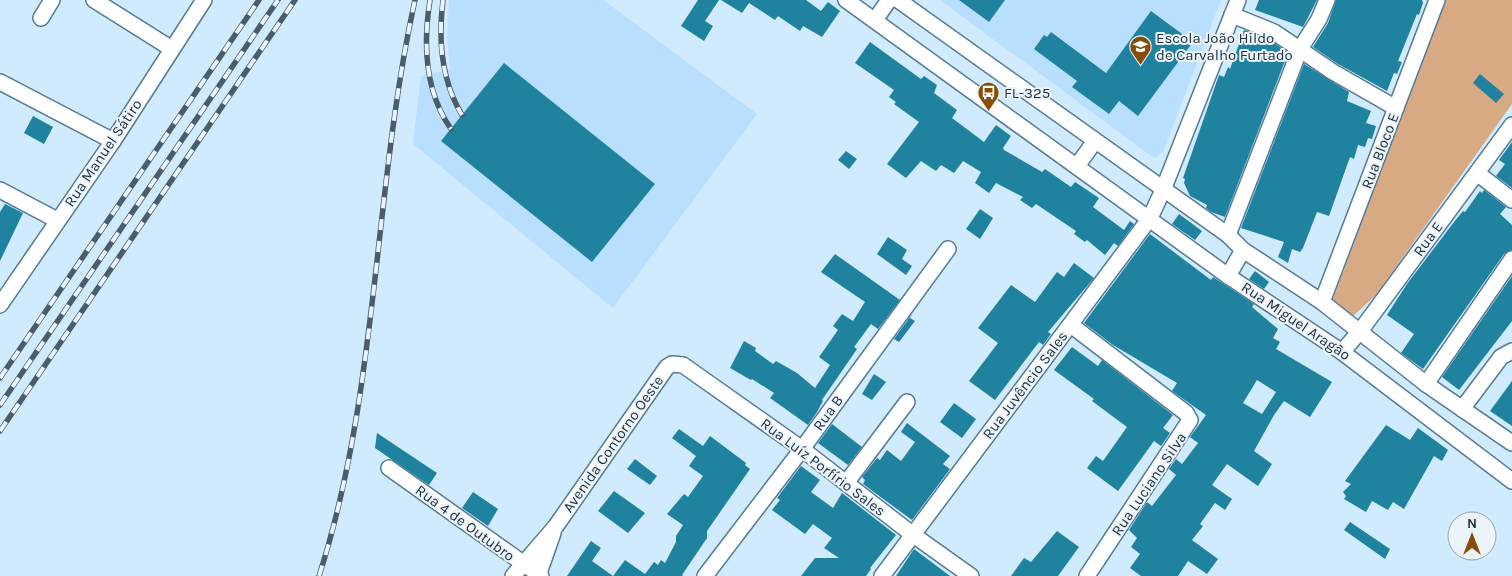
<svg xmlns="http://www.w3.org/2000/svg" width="1512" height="576" font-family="Karla,sans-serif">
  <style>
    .built { fill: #b8dffe }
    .green { fill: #d7aa83 }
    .building { fill: #1f839f; fill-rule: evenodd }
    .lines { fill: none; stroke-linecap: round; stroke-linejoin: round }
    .minor-casing { stroke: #537a98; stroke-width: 18 }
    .minor { stroke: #fff; stroke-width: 15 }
    .rail-casing { stroke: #4a5d6b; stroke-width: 5.5 }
    .rail { stroke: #ecf4fb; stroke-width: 4; stroke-dasharray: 11; stroke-linecap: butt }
    .labels { text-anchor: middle; stroke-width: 4; stroke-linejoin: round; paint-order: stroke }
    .poi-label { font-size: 15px; fill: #1e2e3b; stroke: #ecf4fb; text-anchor: start }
    .street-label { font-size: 15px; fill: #1e2e3b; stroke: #ecf4fb }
  </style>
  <rect width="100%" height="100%" fill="#d0eafe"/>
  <g class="built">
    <polygon points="449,0 603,0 757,114 613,308 413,144 421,76 450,69 447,37"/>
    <polygon points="940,0 1221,0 1163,152 1154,158"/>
  </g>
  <polygon class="green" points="1445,0 1512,0 1512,104 1376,295 1353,316 1345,315 1336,309 1333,299"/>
  <g class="building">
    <polygon points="698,0 719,0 705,21 713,26 704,41 681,26"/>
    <polygon points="721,0 806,0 821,11 828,2 840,11 822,37 803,26 800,31 778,16 775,20 749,3 742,13"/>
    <polygon points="959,0 1005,0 989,22"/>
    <polygon points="1259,0 1317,0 1303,27 1255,10"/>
    <polygon points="1336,0 1422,0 1423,3 1419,15 1417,14 1398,61 1402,62 1397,74 1394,73 1387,91 1338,64 1313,47 1328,23"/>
    <polygon points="1151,11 1193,42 1138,116 1119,101 1109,114 1072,87 1077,81 1034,49 1044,35 1047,37 1051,32 1106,73"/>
    <polygon points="1244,30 1270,40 1288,53 1225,217 1211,212 1206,208 1207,205 1190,196 1184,183 1185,179 1183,178 1219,75 1224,77 1228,67 1230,69"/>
    <polygon points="870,42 921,79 924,76 937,85 934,93 957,110 952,118 984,142 996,125 1011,136 1003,148 1004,150 1042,172 1045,169 1071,187 1075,182 1099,198 1093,207 1124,230 1130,221 1134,224 1118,246 1114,243 1105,255 1087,240 1085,242 1074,234 1076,231 1036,204 1032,208 1020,200 1023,197 996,183 989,193 975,183 981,172 963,161 954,173 941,165 936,171 921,161 906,178 887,164 919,122 894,104 896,102 889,97 894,90 855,63"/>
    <polygon points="504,63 655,184 592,262 441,141"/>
    <polygon points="1304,64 1349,92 1347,101 1371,111 1366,123 1376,126 1372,139 1368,138 1365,147 1358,145 1354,159 1350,157 1329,216 1317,212 1303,248 1300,252 1292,249 1288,263 1278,257 1284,242 1241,228"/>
    <polygon points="1480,74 1504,94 1496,103 1473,83"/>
    <polygon points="33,116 53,127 44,144 24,133"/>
    <polygon points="1512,142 1512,188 1496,176 1505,164 1499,160"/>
    <polygon points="846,151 857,159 849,169 838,160"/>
    <polygon points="1484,190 1506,207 1500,214 1512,225 1512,250 1504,254 1423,369 1401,353 1414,334 1387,315 1407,284 1454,222 1463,211 1465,212 1480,191 1482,193"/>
    <polygon points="5,204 23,213 0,261 0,212"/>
    <polygon points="980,209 993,218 980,239 966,229"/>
    <polygon points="1179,214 1202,231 1195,240 1172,224"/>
    <path d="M1150 234 1211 280 1213 277 1254 304 1252 307 1278 329 1273 338 1280 342 1276 349 1332 382 1310 417 1284 401 1274 415 1254 451 1272 464 1258 486 1227 464 1212 485 1232 499 1225 510 1215 503 1200 524 1203 526 1192 540 1218 559 1207 574 1188 561 1178 576H1141L1130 568 1140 554 1131 547 1137 538 1129 530 1147 502 1152 506 1176 475 1169 469 1176 459 1182 464 1198 443 1190 437 1206 415 1172 391 1177 383 1113 345 1084 323ZM1257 380 1276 392 1262 414 1243 403Z"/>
    <polygon points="888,237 907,250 902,259 912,266 906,275 877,254"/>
    <polygon points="835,254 900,300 878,329 871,324 854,347 857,349 822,400 823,401 817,412 808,425 770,398 774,393 752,379 751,380 730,368 744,341 756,348 755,351 773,364 776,361 797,373 815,388 830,365 819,357 838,330 833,326 842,314 853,321 865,302 821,272"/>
    <polygon points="1074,263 1094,278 1048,332 1051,334 1043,345 1039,342 995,400 969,381 998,343 978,328 1011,285 1035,302 1057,272 1064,277"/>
    <polygon points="1255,271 1269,282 1264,289 1249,279"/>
    <polygon points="1512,276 1512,321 1459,390 1442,377"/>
    <polygon points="912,314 910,318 915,321 899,342 894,339"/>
    <polygon points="1072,347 1098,366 1102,360 1173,415 1163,428 1170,433 1161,446 1154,441 1118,491 1087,468 1096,456 1103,461 1127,427 1092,401 1094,399 1054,370"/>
    <polygon points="874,374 886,382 872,400 862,394"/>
    <polygon points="1512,381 1512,426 1490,411"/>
    <polygon points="954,403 976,419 962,438 940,422"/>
    <polygon points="907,423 950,456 943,464 950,469 912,520 863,484 865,480 862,477 877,458 880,460 887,450 901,461 915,442 901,432"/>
    <polygon points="832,424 862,447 848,465 818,443"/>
    <polygon points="1386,425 1410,440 1418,428 1448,450 1442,461 1434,456 1404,509 1393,502 1388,510 1372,501 1366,512 1344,499 1346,496 1343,492 1351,484 1345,481"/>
    <polygon points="679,429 703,446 710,436 746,463 745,465 750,469 707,531 707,538 682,575 683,576 613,576 625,560 645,574 654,562 658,565 661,560 665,563 676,542 676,536 683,525 667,514 684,494 688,497 703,476 689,466 696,456 672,438"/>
    <polygon points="377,433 437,473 429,485 375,448"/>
    <polygon points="635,459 657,476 650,485 627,469"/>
    <polygon points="801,466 820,480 811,492 833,508 842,493 896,535 870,568 871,569 866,576 801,576 815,558 839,558 824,548 832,538 813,524 805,534 772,510 780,500 777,498"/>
    <polygon points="614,491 645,513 628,533 598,511"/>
    <polygon points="473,492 498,509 488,526 462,508"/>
    <polygon points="1350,522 1390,549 1385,559 1344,530"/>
    <polygon points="1057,531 1079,547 1058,576 1011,576 1024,558 1031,562"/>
    <polygon points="591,541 601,548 592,561 613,576 567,576"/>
    <polygon points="914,549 950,576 896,576"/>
  </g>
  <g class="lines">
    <defs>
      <g id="minor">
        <polyline points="94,0 172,49"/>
        <polyline points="846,0 1228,276 1342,352 1512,481"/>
        <polyline points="898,0 1228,235 1243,250 1322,302 1426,384 1512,443"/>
        <polyline points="1232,15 1274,32 1333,72 1396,108"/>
        <polyline points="41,18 52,0"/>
        <polyline points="875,20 889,0"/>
        <polyline points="0,82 113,141"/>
        <polyline points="1077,166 1095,141"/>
        <polyline points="1477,173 1512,200"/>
        <polyline points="0,190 57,220"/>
        <polyline points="1228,235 1300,49 1319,19 1327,0"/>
        <polyline points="1228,276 1243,250"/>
        <polyline points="1322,302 1437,0"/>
        <polyline points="0,305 113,141 204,0"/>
        <polyline points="1071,325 1186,413 1190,420 1087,576"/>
        <polyline points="1342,352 1361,330 1512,125"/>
        <polyline points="1426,384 1512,259"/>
        <polyline points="1462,409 1501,357 1512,351"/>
        <polyline points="389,468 541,576"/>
        <polyline points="846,483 907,402"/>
        <polyline points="513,576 556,526 667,367 672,364 683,365 802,449 912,534 971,576"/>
        <polyline points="538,576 553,533"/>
        <polyline points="705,576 802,449 948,249"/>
        <polyline points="882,576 1150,218 1163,190 1238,0"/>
      </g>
    </defs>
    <use href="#minor" class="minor-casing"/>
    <use href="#minor" class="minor"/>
    <defs>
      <g id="rail">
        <path d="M430 0C423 44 425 92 451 129"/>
        <path d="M443 0C438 40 441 80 462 115"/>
        <polyline points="0,378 259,0"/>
        <polyline points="0,405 278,0"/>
        <polyline points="0,431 295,0"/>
        <path d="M319 576C379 390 373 190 415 0"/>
      </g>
    </defs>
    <use href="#rail" class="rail-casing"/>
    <use href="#rail" class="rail"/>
  </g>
  <defs>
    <symbol id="school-pin" viewBox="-11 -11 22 30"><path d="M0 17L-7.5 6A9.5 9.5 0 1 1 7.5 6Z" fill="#884d05" stroke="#ecf4fb"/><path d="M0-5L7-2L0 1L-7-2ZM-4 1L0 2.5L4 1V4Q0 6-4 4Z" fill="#fff"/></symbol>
    <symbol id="bus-pin" viewBox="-11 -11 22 30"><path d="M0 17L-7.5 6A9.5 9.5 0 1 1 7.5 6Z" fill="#884d05" stroke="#ecf4fb"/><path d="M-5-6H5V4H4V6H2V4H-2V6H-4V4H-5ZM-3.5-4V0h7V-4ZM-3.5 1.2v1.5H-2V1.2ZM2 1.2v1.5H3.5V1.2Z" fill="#fff"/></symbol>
  </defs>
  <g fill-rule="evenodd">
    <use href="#school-pin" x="1128" y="34" width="25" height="34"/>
    <use href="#bus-pin" x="976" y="80" width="25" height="34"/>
  </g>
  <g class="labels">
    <g class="poi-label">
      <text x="1156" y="43">Escola João Hildo<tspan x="1156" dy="17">de Carvalho Furtado</tspan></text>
      <text x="1004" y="98">FL-325</text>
    </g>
    <g class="street-label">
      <text transform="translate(1380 151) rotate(-69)" y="5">Rua Bloco E</text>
      <text transform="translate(103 153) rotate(-56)" y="5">Rua Manuel Sátiro</text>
      <text transform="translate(1428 239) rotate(-54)" y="5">Rua E</text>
      <text transform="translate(1296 321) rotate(34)" y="5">Rua Miguel Aragão</text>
      <text transform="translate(1025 385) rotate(-53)" y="5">Rua Juvêncio Sales</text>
      <text transform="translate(828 413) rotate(-54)" y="5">Rua B</text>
      <text transform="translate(613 444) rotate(-55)" y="5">Avenida Contorno Oeste</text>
      <text transform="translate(823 467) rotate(37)" y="5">Rua Luíz Porfírio Sales</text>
      <text transform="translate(1149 484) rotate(-56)" y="5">Rua Luciano Silva</text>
      <text transform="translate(465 523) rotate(36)" y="5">Rua 4 de Outubro</text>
    </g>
  </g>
  <g transform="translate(1472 536)"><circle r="24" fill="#ecf4fb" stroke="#9aa5ae"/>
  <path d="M0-4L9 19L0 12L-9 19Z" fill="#884d05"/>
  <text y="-8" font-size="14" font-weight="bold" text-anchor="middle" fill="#1e2e3b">N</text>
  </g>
</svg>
